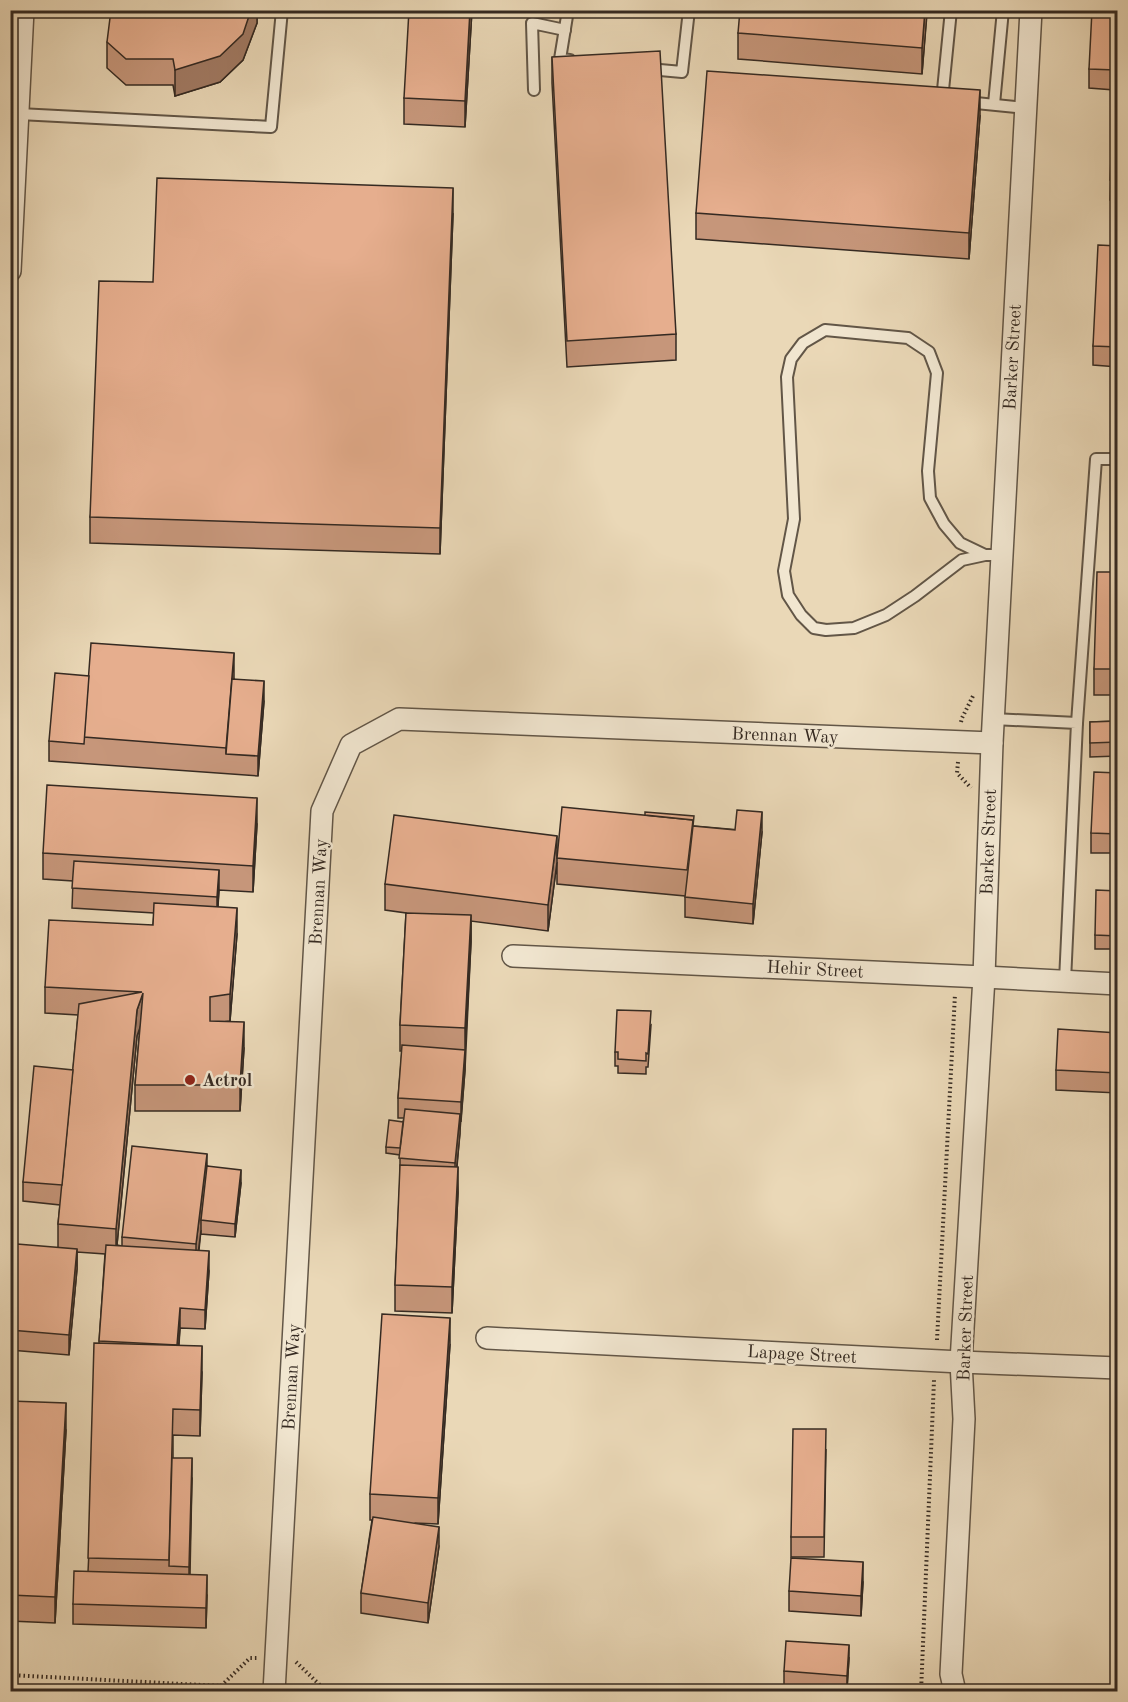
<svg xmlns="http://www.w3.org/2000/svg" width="1128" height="1702" font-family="'Old Standard TT',serif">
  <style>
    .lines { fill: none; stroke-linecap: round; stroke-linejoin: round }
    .lane-casing { stroke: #625647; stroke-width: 14 }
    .street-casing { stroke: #625647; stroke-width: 24 }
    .path { stroke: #352a22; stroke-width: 4; stroke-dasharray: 1.5 3; stroke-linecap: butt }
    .lane { stroke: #f1e6d0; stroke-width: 10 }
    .street { stroke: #f1e6d0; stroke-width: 21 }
    .wall { fill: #c6967a; stroke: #352a22; stroke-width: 1.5 }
    .shaded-wall { fill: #a17a63; stroke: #352a22; stroke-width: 1.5 }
    .building { fill: #e6ae8e; stroke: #352a22; stroke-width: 1.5 }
    .poi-dot { fill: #8f2418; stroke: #f1e6d0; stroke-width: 2 }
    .labels { text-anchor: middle; stroke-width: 5; stroke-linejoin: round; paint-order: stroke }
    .street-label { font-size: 18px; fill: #352a22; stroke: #f1e6d0 }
    .poi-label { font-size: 18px; font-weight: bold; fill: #352a22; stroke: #f1e6d0; text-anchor: start }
  </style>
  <rect width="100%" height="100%" fill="#ead8b7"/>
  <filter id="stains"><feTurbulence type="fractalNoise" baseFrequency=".00333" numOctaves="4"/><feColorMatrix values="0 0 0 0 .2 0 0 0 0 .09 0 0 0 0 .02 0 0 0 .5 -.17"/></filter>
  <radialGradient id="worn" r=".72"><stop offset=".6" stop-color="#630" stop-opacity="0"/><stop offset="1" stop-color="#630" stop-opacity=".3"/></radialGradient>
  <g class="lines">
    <defs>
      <g id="lane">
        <polyline points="568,10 560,59 570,60"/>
        <polyline points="649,69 682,72 689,10"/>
        <polyline points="534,90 532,23 565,30"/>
        <polyline points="942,100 951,10"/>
        <polyline points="966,102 1026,108"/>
        <polyline points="994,104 1003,10"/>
        <polyline points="19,114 271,127 282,10"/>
        <polyline points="985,555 960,543 944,524 930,498 928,471 937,373 929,352 908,338 825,330 803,343 791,359 787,377 794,519 784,571 788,595 801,615 814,628 826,630 854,628 886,615 915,596 962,560 985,555 1002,555"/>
        <polyline points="993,719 1077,723 1065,981"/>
        <polyline points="1077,723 1096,459 1118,459"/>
      </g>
      <g id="street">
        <polyline points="10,271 23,10"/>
        <polyline points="513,956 984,977 1118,984"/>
        <polyline points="487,1338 961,1362 1118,1368"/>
        <polyline points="274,1692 322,811 351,745 399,719 992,743"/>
        <polyline points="955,1692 951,1674 964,1419 961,1362 984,977 992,743 1031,10"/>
      </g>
    </defs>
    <use href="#lane" class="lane-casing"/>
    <use href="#street" class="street-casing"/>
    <g class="path">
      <polyline points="961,722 962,718 973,696"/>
      <polyline points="958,762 957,773 971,788"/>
      <polyline points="937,1340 955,994"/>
      <polyline points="296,1662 325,1690 344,1692"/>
      <polyline points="10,1675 221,1686 250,1658 257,1658"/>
      <polyline points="921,1692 934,1380"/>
    </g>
    <use href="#lane" class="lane"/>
    <use href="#street" class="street"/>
  </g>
  <g class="wall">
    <polygon points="257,10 257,23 243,60 220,82 175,96 173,85 126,85 107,68 107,42"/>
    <polygon points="472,10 465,127 404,124 404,98"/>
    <polygon points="927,10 922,74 738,59 738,33"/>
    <polygon points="1118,10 1118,200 1110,200 1114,90 1089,88 1089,69"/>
    <polygon points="552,57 676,334 676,360 567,367 552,83"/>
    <polygon points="980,116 969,259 696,239 696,213"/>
    <polygon points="453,214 440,554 90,543 90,517 153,282"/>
    <polygon points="1118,246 1118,367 1093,365 1093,346"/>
    <polygon points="1118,572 1118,695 1094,695 1094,669"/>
    <polygon points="89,676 234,679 264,701 258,776 49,761 49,741"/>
    <polygon points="1118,721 1118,756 1090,757 1090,722"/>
    <polygon points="1118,773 1118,853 1091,853 1091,833"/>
    <polygon points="257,824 253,892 219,890 218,907 237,934 230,1021 222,1022 244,1048 240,1111 135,1111 135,1085 140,1027 137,1036 117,1245 122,1246 122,1237 207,1166 241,1183 235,1237 201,1234 201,1230 199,1250 209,1271 205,1329 180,1328 179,1345 202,1372 200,1436 173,1435 173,1458 192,1478 190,1575 207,1595 206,1628 73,1624 73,1604 88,1572 99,1343 105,1254 77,1252 77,1269 69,1355 10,1350 10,1317 58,1247 58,1224 60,1205 23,1201 23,1182 73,1070 78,1015 45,1013 45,987 153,925 154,913 72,908 73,881 43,879 43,853"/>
    <polygon points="694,826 762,832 753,924 685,917 685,896 557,884 557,862 548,931 471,921 471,942 465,1070 457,1167 458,1193 452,1313 395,1311 395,1285 400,1178 400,1155 386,1153 386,1147 403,1122 404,1118 398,1118 398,1098 402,1051 400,1051 400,1025 406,913 385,910 385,884 557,857"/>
    <polygon points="1118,891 1118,949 1095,949 1095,935"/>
    <polygon points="651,1025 648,1067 646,1067 646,1074 618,1073 618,1066 615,1066 615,1052"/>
    <polygon points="1118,1033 1118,1093 1056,1090 1056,1070"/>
    <polygon points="450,1344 438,1524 416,1523 439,1546 428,1623 361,1613 361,1593 372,1520 370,1520 370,1494"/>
    <polygon points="10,1401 66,1430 55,1623 10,1621"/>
    <polygon points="826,1449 824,1557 791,1557 791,1537"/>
    <polygon points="863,1582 861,1616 789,1611 789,1591"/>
    <polygon points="849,1658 847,1689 784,1685 784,1671"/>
  </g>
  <g class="shaded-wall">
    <polygon points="251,10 257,10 257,23 243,60 220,82 175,96 175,70"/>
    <polygon points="470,10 472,10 465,127 465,101"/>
    <polygon points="925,10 927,10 927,14 922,74 922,48"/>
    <polygon points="980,90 980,116 969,259 969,233"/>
    <polygon points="453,188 453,214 440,554 440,528"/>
    <polygon points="234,653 234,680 226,754 226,748"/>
    <polygon points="264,681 264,701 258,776 258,756"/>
    <polygon points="257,798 257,824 253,892 253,866"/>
    <polygon points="762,812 762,832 753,924 753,904"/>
    <polygon points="557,836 557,862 548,931 548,905"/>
    <polygon points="219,870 219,890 217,917 217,897"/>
    <polygon points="237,908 237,934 230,1021 230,994"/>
    <polygon points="471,915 471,942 465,1054 465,1028"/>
    <polygon points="143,993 143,1019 137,1036 116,1255 116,1229 137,1010"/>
    <polygon points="244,1022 244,1048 240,1111 240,1085"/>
    <polygon points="465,1050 465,1070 461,1122 461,1102"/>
    <polygon points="460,1114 460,1134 455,1183 455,1163"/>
    <polygon points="207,1154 207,1180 201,1220 201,1230 196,1270 196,1244"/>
    <polygon points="458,1167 458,1193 452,1313 452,1287"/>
    <polygon points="241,1170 241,1183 235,1237 235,1224"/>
    <polygon points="77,1249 77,1269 69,1355 69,1335"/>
    <polygon points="209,1251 209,1271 205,1329 205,1310"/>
    <polygon points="180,1308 180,1328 177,1365 177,1345"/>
    <polygon points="450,1318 450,1344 438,1524 438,1498"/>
    <polygon points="202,1346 202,1372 200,1436 200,1410"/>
    <polygon points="66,1403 66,1430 55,1623 55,1597"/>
    <polygon points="192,1458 192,1478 189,1587 189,1567"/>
    <polygon points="439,1527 439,1546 428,1623 428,1603"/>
    <polygon points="863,1562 863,1582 861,1616 861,1596"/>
    <polygon points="207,1575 207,1595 206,1628 206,1608"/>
    <polygon points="849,1645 849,1658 847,1689 847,1676"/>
  </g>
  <g class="building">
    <polygon points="111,10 251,10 243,34 220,56 175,70 173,59 126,59 107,42"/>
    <polygon points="409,10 470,10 465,101 404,98"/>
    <polygon points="740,10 925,10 922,48 738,33"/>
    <polygon points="1092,10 1118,10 1118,181 1110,180 1115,70 1089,69"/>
    <polygon points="660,51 676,334 567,341 552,57"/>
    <polygon points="707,71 980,90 969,233 696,213"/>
    <polygon points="157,178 453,188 440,528 90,517 99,281 153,282"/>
    <polygon points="1098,245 1118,246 1118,347 1093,346"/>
    <polygon points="1097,572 1118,572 1118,669 1094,669"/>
    <polygon points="91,643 234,653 226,748 84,737"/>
    <polygon points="55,673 89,676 84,744 49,741"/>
    <polygon points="232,679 264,681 258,756 226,754"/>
    <polygon points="1118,721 1118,742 1090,743 1090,722"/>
    <polygon points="1094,772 1118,773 1118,834 1091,833"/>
    <polygon points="47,785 257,798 253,866 43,853"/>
    <polygon points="562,807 693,820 687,870 557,858"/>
    <polygon points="737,810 762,812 753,904 685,897 693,826 735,830"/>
    <polygon points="645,812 694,816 693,826 693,820 645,815"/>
    <polygon points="394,815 557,836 548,905 385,884"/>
    <polygon points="74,861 219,870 217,897 72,888"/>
    <polygon points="1096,890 1118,891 1118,936 1095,935"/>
    <polygon points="154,903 237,908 230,994 210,997 210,1021 244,1022 240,1085 135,1085 143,993 137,1010 116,1229 58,1224 79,1004 142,992 45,987 49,920 153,925"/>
    <polygon points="406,913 471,915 465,1028 400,1025"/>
    <polygon points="617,1010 651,1011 648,1054 646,1053 646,1061 618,1059 618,1052 615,1052"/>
    <polygon points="1058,1029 1118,1033 1118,1073 1056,1070"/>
    <polygon points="402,1045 465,1050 461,1102 398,1098"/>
    <polygon points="34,1066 73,1070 62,1185 23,1182"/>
    <polygon points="405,1109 460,1114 455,1163 399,1158"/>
    <polygon points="389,1120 403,1122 400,1148 386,1147"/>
    <polygon points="132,1146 207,1154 196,1244 122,1237"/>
    <polygon points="400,1165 458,1167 452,1287 395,1285"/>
    <polygon points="207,1166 241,1170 235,1224 201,1220"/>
    <polygon points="17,1244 77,1249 69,1335 10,1330 10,1317"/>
    <polygon points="106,1245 209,1251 205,1310 180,1308 177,1345 99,1341"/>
    <polygon points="382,1314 450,1318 438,1498 370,1494"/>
    <polygon points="94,1343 202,1346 200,1410 173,1409 169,1560 88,1558"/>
    <polygon points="10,1401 66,1403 55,1597 10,1595"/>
    <polygon points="793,1429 826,1429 824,1537 791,1537"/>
    <polygon points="172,1458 192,1458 189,1567 169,1566"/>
    <polygon points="373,1517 439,1527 428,1603 361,1593"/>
    <polygon points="791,1558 863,1562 861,1596 789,1591"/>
    <polygon points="74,1571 207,1575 206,1608 73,1604"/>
    <polygon points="786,1641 849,1645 847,1676 784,1671"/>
  </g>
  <circle class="poi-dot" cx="190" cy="1080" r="6"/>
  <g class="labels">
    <g class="street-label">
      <text transform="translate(1012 357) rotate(-87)" y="6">Barker Street</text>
      <text transform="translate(785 735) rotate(2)" y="6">Brennan Way</text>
      <text transform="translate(988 842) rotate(-88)" y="6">Barker Street</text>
      <text transform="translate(318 892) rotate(-87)" y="6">Brennan Way</text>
      <text transform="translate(815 969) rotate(3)" y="6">Hehir Street</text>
      <text transform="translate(965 1328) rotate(-88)" y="6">Barker Street</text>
      <text transform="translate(802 1354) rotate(3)" y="6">Lapage Street</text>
      <text transform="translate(291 1377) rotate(-87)" y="6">Brennan Way</text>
    </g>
    <g class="poi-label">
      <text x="202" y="1086">Actrol</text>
    </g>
  </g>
  <rect width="1128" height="1702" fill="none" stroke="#ead8b7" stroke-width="36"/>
  <rect x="12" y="12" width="1104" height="1678" fill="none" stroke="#352a22" stroke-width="3"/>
  <rect x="18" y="18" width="1092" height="1666" fill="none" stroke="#352a22" stroke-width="1.5"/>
  <rect width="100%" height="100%" filter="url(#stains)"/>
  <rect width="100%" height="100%" fill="url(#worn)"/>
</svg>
